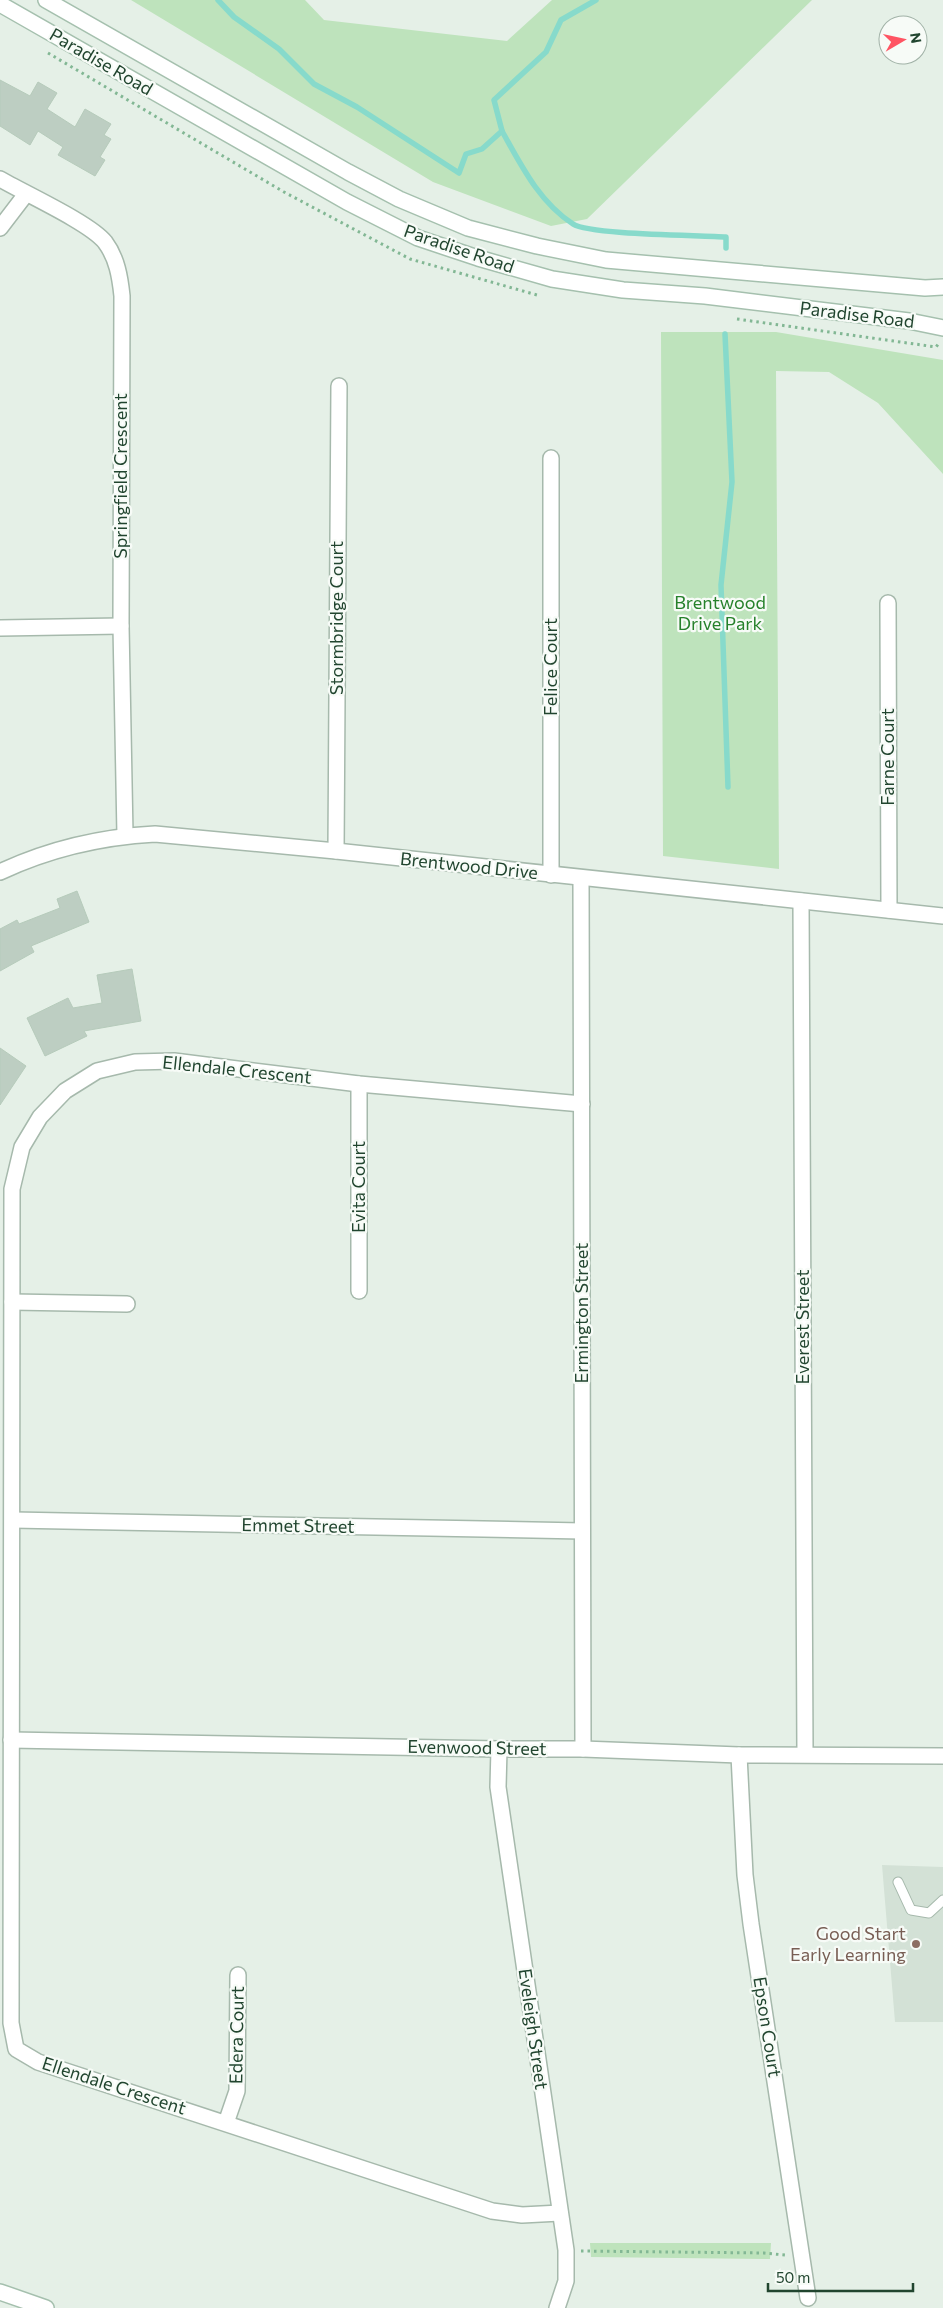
<svg xmlns="http://www.w3.org/2000/svg" width="943" height="2308" font-family="Commissioner,sans-serif">
  <style>
    .built { fill: #d3e1d6 }
    .green { fill: #bee3bc }
    .lines { fill: none; stroke-linecap: round; stroke-linejoin: round }
    .stream { stroke: #87dacb; stroke-width: 5.5 }
    .building { fill: #bdcec2; stroke: #b6cbbb }
    .lane-casing { stroke: #a6b9ac; stroke-width: 11 }
    .street-casing { stroke: #a6b9ac; stroke-width: 18 }
    .secondary-casing { stroke: #a5c0ae; stroke-width: 18 }
    .path { stroke: #82b794; stroke-width: 3; stroke-dasharray: 2.5 4; stroke-linecap: butt }
    .lane { stroke: #fff; stroke-width: 9 }
    .street { stroke: #fff; stroke-width: 15 }
    .secondary { stroke: #fff; stroke-width: 15 }
    .education-dot { fill: #8d6e63; stroke: #f7fbf7; stroke-width: 2 }
    .labels { text-anchor: middle; stroke-width: 4.5; stroke-linejoin: round; paint-order: stroke }
    .street-label { font-size: 18px; fill: #21452f; stroke: #f7fbf7 }
    .park-label { font-size: 18px; fill: #26812b; stroke: #f7fbf7 }
    .education-label { font-size: 18px; fill: #785e54; stroke: #f7fbf7; text-anchor: end }
  </style>
  <rect width="100%" height="100%" fill="#e5f0e7"/>
  <polygon class="built" points="882,1865 943,1867 943,2022 895,2022"/>
  <g class="green">
    <polygon points="131,0 305,0 324,20 507,41 552,0 812,0 587,219 551,226 433,182"/>
    <polygon points="661,332 776,332 943,360 943,474 878,403 829,372 776,371 779,869 663,856"/>
    <polygon points="590,2243 771,2243 770,2259 591,2257"/>
  </g>
  <g class="lines">
    <g class="stream">
      <polyline points="218,0 234,17 279,49 314,84 357,107 459,173 466,154 482,149 502,131 494,100 546,52 561,20 596,0"/>
      <path d="M502 131C521 165 539 202 573 224 590 235 699 235 726 237V248"/>
      <polyline points="725,334 732,482 721,585 728,787"/>
    </g>
  </g>
  <g class="building">
    <polygon points="0,80 30,96 38,82 57,93 47,109 75,127 85,109 111,124 104,135 111,139 100,157 105,160 95,176 58,155 63,147 38,131 30,145 0,126"/>
    <polygon points="77,891 89,922 31,946 34,952 0,971 0,929 17,920 19,924 60,908 57,899"/>
    <polygon points="132,969 141,1021 84,1031 87,1036 45,1056 27,1018 68,998 73,1008 102,1003 97,975"/>
    <polygon points="0,1048 26,1066 0,1105"/>
  </g>
  <g class="lines">
    <defs>
      <polyline id="lane" points="898,1882 911,1910 929,1913 943,1900"/>
      <g id="street">
        <path d="M0 179C24 193 90 223 105 242 117 258 120 277 122 296L121 626 125 835"/>
        <polyline points="0,228 26,194"/>
        <polyline points="551,458 551,875"/>
        <polyline points="888,603 889,910"/>
        <polyline points="0,628 121,626"/>
        <polyline points="336,851 339,386"/>
        <path d="M0 872C49 849 100 837 155 834L336 851 943 916"/>
        <polyline points="581,878 583,1749"/>
        <polyline points="801,901 805,1754"/>
        <polyline points="359,1291 359,1084"/>
        <polyline points="12,1302 127,1304"/>
        <polyline points="13,1520 582,1531"/>
        <polyline points="11,1740 499,1749 583,1749 739,1755 943,1756"/>
        <polyline points="499,1749 498,1787 566,2250 566,2281 557,2308"/>
        <polyline points="739,1755 745,1875 751,1924 808,2298"/>
        <polyline points="226,2123 237,2091 238,1975"/>
        <polyline points="560,2213 522,2215 492,2211 38,2062 16,2049 11,2023 12,1189 22,1147 40,1117 65,1091 97,1071 135,1062 174,1061 359,1084 582,1104"/>
      </g>
      <g id="secondary">
        <polyline points="46,0 348,172 399,199 468,228 537,246 606,260 925,288 943,287"/>
        <polyline points="0,4 347,202 418,238 478,258 552,279 623,290 705,296 909,321 943,328"/>
        <polyline points="0,2292 46,2308"/>
      </g>
    </defs>
    <use href="#lane" class="lane-casing"/>
    <use href="#street" class="street-casing"/>
    <use href="#secondary" class="secondary-casing"/>
    <g class="path">
      <polyline points="48,53 284,192 410,259 537,295"/>
      <polyline points="737,319 936,347 939,343"/>
      <polyline points="581,2251 764,2253 785,2255"/>
    </g>
    <use href="#lane" class="lane"/>
    <use href="#street" class="street"/>
    <use href="#secondary" class="secondary"/>
  </g>
  <circle class="education-dot" cx="916" cy="1944" r="5"/>
  <g class="labels">
    <g class="street-label">
      <text transform="translate(101 62) rotate(30)" y="6">Paradise Road</text>
      <text transform="translate(459 249) rotate(19)" y="6">Paradise Road</text>
      <text transform="translate(857 315) rotate(7)" y="6">Paradise Road</text>
      <text transform="translate(121 476) rotate(-90)" y="6">Springfield Crescent</text>
      <text transform="translate(337 618) rotate(-90)" y="6">Stormbridge Court</text>
      <text transform="translate(551 667) rotate(-90)" y="6">Felice Court</text>
      <text transform="translate(888 757) rotate(-90)" y="6">Farne Court</text>
      <text transform="translate(469 866) rotate(6)" y="6">Brentwood Drive</text>
      <text transform="translate(237 1070) rotate(6)" y="6">Ellendale Crescent</text>
      <text transform="translate(359 1187) rotate(-90)" y="6">Evita Court</text>
      <text transform="translate(582 1313) rotate(-90)" y="6">Ermington Street</text>
      <text transform="translate(803 1327) rotate(-90)" y="6">Everest Street</text>
      <text transform="translate(298 1526) rotate(1)" y="6">Emmet Street</text>
      <text transform="translate(477 1748) rotate(1)" y="6">Evenwood Street</text>
      <text transform="translate(767 2027) rotate(81)" y="6">Epson Court</text>
      <text transform="translate(533 2029) rotate(82)" y="6">Eveleigh Street</text>
      <text transform="translate(237 2035) rotate(-89)" y="6">Edera Court</text>
      <text transform="translate(114 2086) rotate(18)" y="6">Ellendale Crescent</text>
    </g>
    <g class="park-label">
      <text x="720" y="609">Brentwood<tspan x="720" dy="21">Drive Park</tspan></text>
    </g>
    <g class="education-label">
      <text x="906" y="1940">Good Start<tspan x="906" dy="21">Early Learning</tspan></text>
    </g>
  </g>
  <g transform="translate(903 40) rotate(81)"><circle r="24" fill="#f7fbf7" stroke="#a1b2a7"/>
  <path d="M0-4L9 19L0 12L-9 19Z" fill="#ff5463"/>
  <text y="-8" font-size="14" font-weight="bold" text-anchor="middle" fill="#21452f">N</text>
  </g>
  <path d="M768 2283v8h145v-8" fill="none" stroke="#21452f" stroke-width="2.5"/>
  <text x="776" y="2283" font-size="15" fill="#21452f" stroke="#f7fbf7" stroke-width="4" paint-order="stroke">50 m</text>
</svg>
